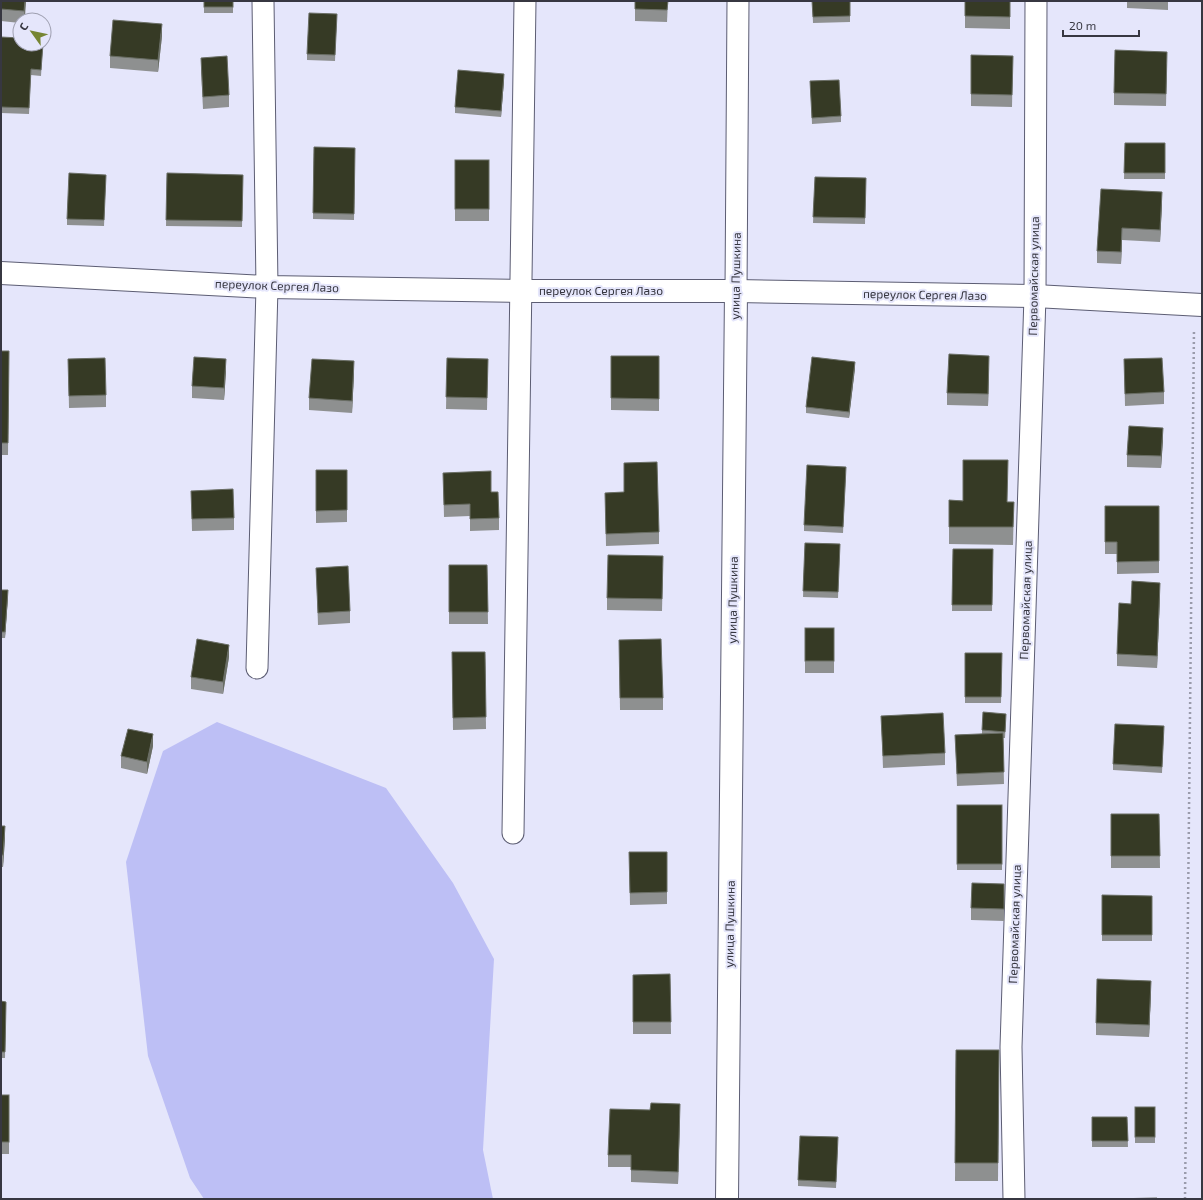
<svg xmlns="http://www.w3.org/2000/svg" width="1203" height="1200" font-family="'Exo 2',sans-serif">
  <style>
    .green { fill: #bdbff5 }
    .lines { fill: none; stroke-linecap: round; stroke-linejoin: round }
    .minor-casing { stroke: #5c5d73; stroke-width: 23 }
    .tertiary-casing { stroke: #5c5d73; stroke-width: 24 }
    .path { stroke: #9a9bab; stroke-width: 2.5; stroke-dasharray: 2 3; stroke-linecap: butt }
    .minor { stroke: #fff; stroke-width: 21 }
    .tertiary { stroke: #fff; stroke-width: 22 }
    .wall { fill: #8e9090 }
    .shaded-wall { fill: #6a6e65 }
    .building { fill: #363a25; stroke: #6a6e65 }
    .labels { text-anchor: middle; stroke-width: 4; stroke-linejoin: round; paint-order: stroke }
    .street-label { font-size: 12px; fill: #373741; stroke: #e5e6fb }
  </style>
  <rect width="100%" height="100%" fill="#e5e6fb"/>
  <polygon class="green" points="217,722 386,788 453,883 494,959 483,1150 493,1199 204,1199 190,1178 148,1056 126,862 163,751"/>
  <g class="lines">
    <defs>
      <g id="minor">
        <polyline points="736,291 738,1"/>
        <polyline points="257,668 267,287 263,1"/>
        <polyline points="513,833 525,1"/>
        <polyline points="1014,1199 1011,1047 1035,296 1036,1"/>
      </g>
      <g id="tertiary">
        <polyline points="1,273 267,287 521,291 736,291 1035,296 1202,305"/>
        <polyline points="727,1199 736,291"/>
      </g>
    </defs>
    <use href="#minor" class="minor-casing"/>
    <use href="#tertiary" class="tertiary-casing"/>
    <polyline class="path" points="1185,1199 1194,329"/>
    <use href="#minor" class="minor"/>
    <use href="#tertiary" class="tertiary"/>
  </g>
  <g class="wall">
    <polygon points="1,1 26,1 25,20 20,20 20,23 1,21"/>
    <rect x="204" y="1" width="29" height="12"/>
    <polygon points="635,1 668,1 667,22 635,21"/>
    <polygon points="812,1 850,1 850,22 813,23"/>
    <polygon points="965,1 1010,1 1010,29 965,28"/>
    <polygon points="1127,1 1168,1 1168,10 1127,8"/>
    <polygon points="337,14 335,61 307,60 307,54"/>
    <polygon points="162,36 158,72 110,68 110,56"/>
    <polygon points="1,37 43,44 41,76 31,75 29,114 1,113"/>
    <polygon points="971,55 1013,56 1012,107 971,106"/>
    <polygon points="201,58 229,95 229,107 203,109 201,70"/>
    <polygon points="1167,64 1166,106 1114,105 1114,93"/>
    <polygon points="504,80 501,117 455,113 455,107"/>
    <polygon points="810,81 841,116 841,122 812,124"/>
    <polygon points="1125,143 1165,143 1165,179 1124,179"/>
    <polygon points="314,147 355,148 354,220 313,219"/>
    <rect x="455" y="160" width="34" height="61"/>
    <polygon points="167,173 243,175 242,227 166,226"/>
    <polygon points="106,175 104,226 67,225 67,219"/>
    <polygon points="815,177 866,178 865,224 813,223"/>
    <polygon points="1101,189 1162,204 1160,242 1122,240 1121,264 1097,263 1097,251"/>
    <polygon points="1,351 9,351 8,455 1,455"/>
    <polygon points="611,356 659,356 659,411 611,410"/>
    <polygon points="447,358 488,359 487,410 446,409"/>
    <polygon points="68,359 106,395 106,407 69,408"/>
    <polygon points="1124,359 1164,392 1164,404 1125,406"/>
    <polygon points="855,368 849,418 806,413 806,407"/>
    <polygon points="989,368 988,406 947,405 947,393"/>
    <polygon points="226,371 224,400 192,398 192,386"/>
    <polygon points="354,373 352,413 309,410 309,398"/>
    <polygon points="1163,440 1161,468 1127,467 1127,455"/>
    <polygon points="624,463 659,532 659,544 606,546 605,493 624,492"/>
    <polygon points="316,470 347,470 347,522 316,523"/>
    <polygon points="443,473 491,492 499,518 499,530 470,531 470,516 444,517"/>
    <polygon points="846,473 843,533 804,531 804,525"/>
    <polygon points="191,491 234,518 234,530 192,531"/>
    <polygon points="949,500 1014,502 1013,545 949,544"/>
    <polygon points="1105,506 1159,506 1159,573 1117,574 1117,554 1105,554"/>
    <polygon points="805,543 840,544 838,598 803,597"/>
    <polygon points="953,549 993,549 992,611 952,611"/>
    <polygon points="449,565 487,565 488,624 449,624"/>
    <polygon points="316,568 350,611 350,623 318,625"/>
    <polygon points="663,568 662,611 607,610 607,598"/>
    <polygon points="1,590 8,596 5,638 1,638"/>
    <polygon points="1160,595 1157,668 1117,666 1117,654 1131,604"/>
    <rect x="805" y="628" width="29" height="45"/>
    <polygon points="619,640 663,698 663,710 620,710"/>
    <polygon points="452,652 485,652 486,729 453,730"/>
    <polygon points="965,653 1002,653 1001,703 965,703"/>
    <polygon points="229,657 223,694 191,689 191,677"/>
    <polygon points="881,716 945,753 945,765 883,768"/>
    <polygon points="1006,720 1005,738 1003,738 1004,784 957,786 955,735 982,734 982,730"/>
    <polygon points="1164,732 1162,773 1113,770 1113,764"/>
    <polygon points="153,746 147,774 121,768 121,756"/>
    <rect x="957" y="805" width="45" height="65"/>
    <polygon points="1111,814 1159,814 1160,868 1111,868"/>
    <polygon points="1,826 5,838 3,867 1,867"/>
    <polygon points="629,852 667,852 667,904 630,905"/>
    <polygon points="1004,884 1004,921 971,920 971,908"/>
    <polygon points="1102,895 1152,896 1152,941 1102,941"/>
    <polygon points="670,974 671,1034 633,1034 633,975"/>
    <polygon points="1151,993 1149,1037 1096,1035 1096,1023"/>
    <polygon points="1,1001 6,1002 5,1058 1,1058"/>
    <polygon points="956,1050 999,1050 998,1181 955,1181"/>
    <rect x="1" y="1095" width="8" height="59"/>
    <rect x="1135" y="1107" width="20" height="36"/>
    <polygon points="650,1110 680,1116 678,1184 631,1182 631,1167 608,1167 608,1155"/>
    <polygon points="1127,1117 1128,1147 1092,1147 1092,1141"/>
    <polygon points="838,1143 836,1188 798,1186 798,1180"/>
  </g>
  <g class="shaded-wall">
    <polygon points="25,1 26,1 24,20 24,11"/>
    <polygon points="162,24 162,36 158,72 158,60"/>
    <polygon points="504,74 504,80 501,117 501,111"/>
    <polygon points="1162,192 1162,204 1160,242 1160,230"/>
    <polygon points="1122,228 1122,240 1121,264 1121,252"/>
    <polygon points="989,356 989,368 988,406 988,394"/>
    <polygon points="226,359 226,371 224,400 224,388"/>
    <polygon points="354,361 354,373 352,413 352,401"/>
    <polygon points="855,362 855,368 849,418 849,412"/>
    <polygon points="1163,428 1163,440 1161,468 1161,456"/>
    <polygon points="1160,583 1160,595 1157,668 1157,656"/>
    <polygon points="8,590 8,596 5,638 5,632"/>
    <polygon points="229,645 229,657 223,694 223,682"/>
    <polygon points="153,734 153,746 147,774 147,762"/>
    <polygon points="5,826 5,838 3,867 3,855"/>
    <polygon points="1151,981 1151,993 1149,1037 1149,1025"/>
    <polygon points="680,1104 680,1116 678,1184 678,1172"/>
  </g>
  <g class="building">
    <polygon points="1,1 25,1 24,11 1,9"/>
    <rect x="204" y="1" width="29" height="6"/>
    <polygon points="635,1 668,1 667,10 635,9"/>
    <polygon points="812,1 850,1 850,16 813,17"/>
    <polygon points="965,1 1010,1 1010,17 965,16"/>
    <polygon points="309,13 337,14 335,55 307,54"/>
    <polygon points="113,20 162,24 158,60 110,56"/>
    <polygon points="1,37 20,38 20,44 43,44 41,70 31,69 29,108 1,107"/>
    <polygon points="1115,50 1167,52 1166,94 1114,93"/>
    <polygon points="971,55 1013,56 1012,95 971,94"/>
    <polygon points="227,56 229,95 203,97 201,58"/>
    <polygon points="458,70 504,74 501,111 455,107"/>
    <polygon points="839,80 841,116 812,118 810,81"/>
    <polygon points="1125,143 1165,143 1165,173 1124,173"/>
    <polygon points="314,147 355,148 354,214 313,213"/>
    <rect x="455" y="160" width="34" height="49"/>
    <polygon points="69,173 106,175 104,220 67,219"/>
    <polygon points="167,173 243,175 242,221 166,220"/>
    <polygon points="815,177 866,178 865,218 813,217"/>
    <polygon points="1101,189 1162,192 1160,230 1122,228 1121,252 1097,251"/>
    <polygon points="1,351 9,351 8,443 1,443"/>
    <polygon points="949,354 989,356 988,394 947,393"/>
    <polygon points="611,356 659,356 659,399 611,398"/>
    <polygon points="194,357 226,359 224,388 192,386"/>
    <polygon points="812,357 855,362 849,412 806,407"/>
    <polygon points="105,358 106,395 69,396 68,359"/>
    <polygon points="447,358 488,359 487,398 446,397"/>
    <polygon points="1162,358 1164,392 1125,394 1124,359"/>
    <polygon points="312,359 354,361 352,401 309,398"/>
    <polygon points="1129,426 1163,428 1161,456 1127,455"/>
    <polygon points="963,460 1008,460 1007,502 1014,502 1013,527 949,527 949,500 963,501"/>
    <polygon points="657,462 659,532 606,534 605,493 624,492 624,463"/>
    <polygon points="807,465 846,467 843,527 804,525"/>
    <polygon points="316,470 347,470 347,510 316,511"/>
    <polygon points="491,471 491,492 498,492 499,518 470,519 470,504 444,505 443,473"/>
    <polygon points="233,489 234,518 192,519 191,491"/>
    <polygon points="1105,506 1159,506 1159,561 1117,562 1117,542 1105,542"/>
    <polygon points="805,543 840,544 838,592 803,591"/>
    <polygon points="953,549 993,549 992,605 952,605"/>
    <polygon points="608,555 663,556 662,599 607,598"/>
    <polygon points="449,565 487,565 488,612 449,612"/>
    <polygon points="348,566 350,611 318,613 316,568"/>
    <polygon points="1132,581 1160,583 1157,656 1117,654 1119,603 1131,604"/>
    <polygon points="1,590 8,590 5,632 1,632"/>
    <rect x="805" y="628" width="29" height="33"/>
    <polygon points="197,639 229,645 223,682 191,677"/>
    <polygon points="661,639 663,698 620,698 619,640"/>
    <polygon points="452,652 485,652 486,717 453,718"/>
    <polygon points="965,653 1002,653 1001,697 965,697"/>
    <polygon points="983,712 1006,714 1005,732 982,730"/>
    <polygon points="943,713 945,753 883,756 881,716"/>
    <polygon points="1115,724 1164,726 1162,767 1113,764"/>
    <polygon points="128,729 153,734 147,762 121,756"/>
    <polygon points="1003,733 1004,772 957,774 955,735"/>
    <rect x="957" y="805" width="45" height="59"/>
    <polygon points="1111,814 1159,814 1160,856 1111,856"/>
    <polygon points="1,826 5,826 3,855 1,855"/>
    <polygon points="629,852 667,852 667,892 630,893"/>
    <polygon points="972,883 1004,884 1004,909 971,908"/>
    <polygon points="1102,895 1152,896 1152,935 1102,935"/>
    <polygon points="670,974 671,1022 633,1022 633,975"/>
    <polygon points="1097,979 1151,981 1149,1025 1096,1023"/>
    <polygon points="1,1001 6,1002 5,1052 1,1052"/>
    <polygon points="956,1050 999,1050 998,1163 955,1163"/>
    <rect x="1" y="1095" width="8" height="47"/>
    <polygon points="651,1103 680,1104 678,1172 631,1170 631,1155 608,1155 610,1109 650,1110"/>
    <rect x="1135" y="1107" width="20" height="30"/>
    <polygon points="1092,1117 1127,1117 1128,1141 1092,1141"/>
    <polygon points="800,1136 838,1137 836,1182 798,1180"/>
    <polygon points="1157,1198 1157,1199 1110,1199"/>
  </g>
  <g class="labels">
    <g class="street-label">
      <text transform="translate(736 276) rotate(-89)" y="4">улица Пушкина</text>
      <text transform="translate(1034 276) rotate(-89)" y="4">Первомайская улица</text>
      <text transform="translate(277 286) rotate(2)" y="4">переулок Сергея Лазо</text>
      <text x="601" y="295">переулок Сергея Лазо</text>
      <text transform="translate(925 295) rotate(1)" y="4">переулок Сергея Лазо</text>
      <text transform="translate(733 600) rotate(-89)" y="4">улица Пушкина</text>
      <text transform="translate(1026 600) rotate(-88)" y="4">Первомайская улица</text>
      <text transform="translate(730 924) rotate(-89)" y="4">улица Пушкина</text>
      <text transform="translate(1015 924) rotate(-88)" y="4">Первомайская улица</text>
    </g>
  </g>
  <rect width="1203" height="1200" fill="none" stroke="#373741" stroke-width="4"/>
  <g transform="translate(32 32) rotate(303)"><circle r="19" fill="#e5e6fb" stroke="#9fa0b1"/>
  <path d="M0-3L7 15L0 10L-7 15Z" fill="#768533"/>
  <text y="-6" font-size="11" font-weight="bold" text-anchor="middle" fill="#373741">С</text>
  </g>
  <path d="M1063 30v6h76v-6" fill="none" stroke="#373741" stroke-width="2"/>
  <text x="1069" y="30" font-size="12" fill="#373741" stroke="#e5e6fb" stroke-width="3" paint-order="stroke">20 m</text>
</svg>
